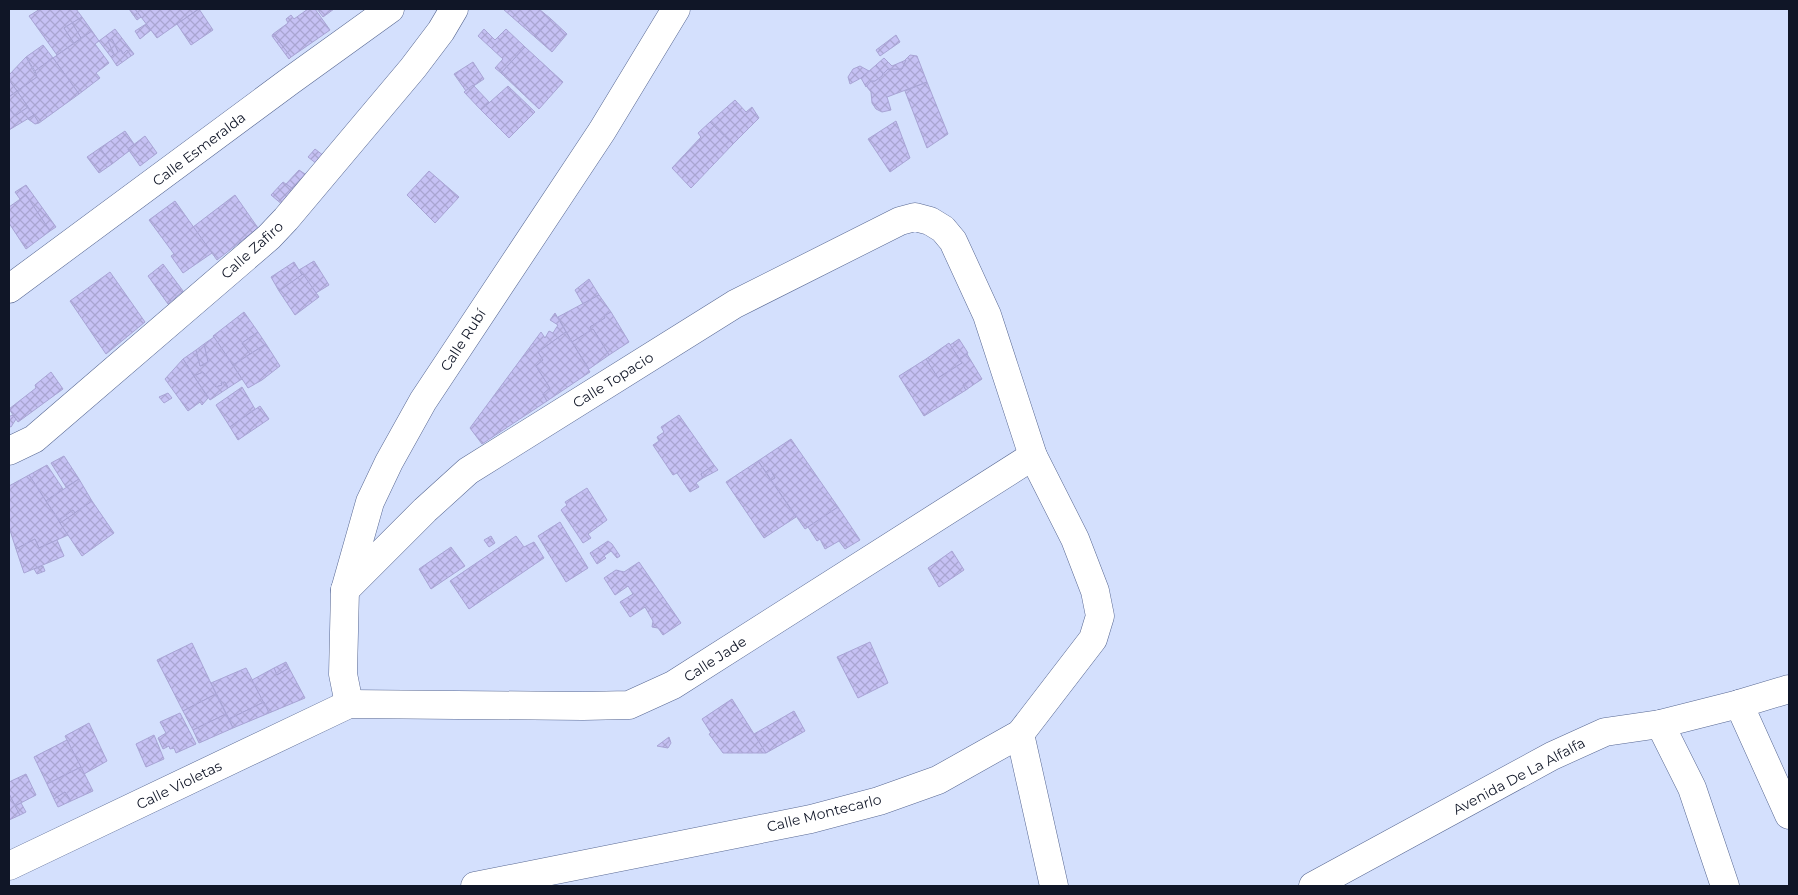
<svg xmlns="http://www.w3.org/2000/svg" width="1798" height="895" font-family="Montserrat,sans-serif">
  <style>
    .building { fill: url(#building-cross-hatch); stroke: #a8a4d5 }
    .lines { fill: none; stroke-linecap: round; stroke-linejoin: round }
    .minor-casing { stroke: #576792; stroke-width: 29 }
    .minor { stroke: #fff; stroke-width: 28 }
    .labels { text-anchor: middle; stroke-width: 4; stroke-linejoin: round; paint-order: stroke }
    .street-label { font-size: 14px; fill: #101627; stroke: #fff }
  </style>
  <defs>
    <pattern id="building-cross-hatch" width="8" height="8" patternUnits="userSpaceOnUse" patternTransform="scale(1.25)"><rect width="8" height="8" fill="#c6c1f4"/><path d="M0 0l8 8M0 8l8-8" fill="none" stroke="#a9a5d1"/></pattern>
  </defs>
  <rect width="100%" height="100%" fill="#d4e0fd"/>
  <g class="building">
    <polygon points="40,9 76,9 82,17 64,28 74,43 57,55 29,16"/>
    <polygon points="129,9 135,9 141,17 137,20"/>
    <polygon points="135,9 196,9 197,10 157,38"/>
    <polygon points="199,9 213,30 191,45 177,24"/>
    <polygon points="308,9 315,9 330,30 291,57 273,34 288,23 286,19 291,15 294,19"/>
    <polygon points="317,9 334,9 323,17"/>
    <polygon points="503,9 539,9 551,19 535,37"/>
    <polygon points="82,17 92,31 81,38 72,23"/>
    <polygon points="551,19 567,34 552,52 535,37"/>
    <polygon points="72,23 81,38 74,43 64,28"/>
    <polygon points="146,24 151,30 140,39 135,31"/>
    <polygon points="115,29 134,54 131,56 127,50 123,54 121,50 118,52 112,39 108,41 114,54 111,57 99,41"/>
    <polygon points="484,29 495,40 506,29 525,47 501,73 495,68 503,59 478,36"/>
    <polygon points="92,31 99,41 95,44 109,63 96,73 100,78 79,94 53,58"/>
    <polygon points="273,34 291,57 289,59 272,36"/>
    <polygon points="896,35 900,42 880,56 876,50"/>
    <polygon points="112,39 118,52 121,50 123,54 127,50 131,56 117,66 111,57 114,54 108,41"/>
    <polygon points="43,45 53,58 35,71 26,57"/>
    <polygon points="525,47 563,82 539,109 501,73"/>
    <polygon points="910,55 917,56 927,82 887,97 891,110 882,112 876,109 872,103 871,92 867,87 867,84 871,81 875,81 888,69 902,69 905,60"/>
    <polygon points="26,57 37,77 17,91 9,80 9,75"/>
    <polygon points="53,58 79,94 39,123 17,91 37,77 35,71"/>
    <polygon points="884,58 892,66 906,60 902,69 888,69 883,74 876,65"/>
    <polygon points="473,62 484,79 466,91 454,74"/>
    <polygon points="876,65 883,74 882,76 875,81 871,81 866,87 861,78"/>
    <polygon points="860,66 869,71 861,78 850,84 848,77 853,69"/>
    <polygon points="9,80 17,91 9,97"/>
    <polygon points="927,82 948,134 927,148 905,91"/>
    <polygon points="473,85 489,102 481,110 464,92"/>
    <polygon points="508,86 535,112 509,138 481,110"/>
    <polygon points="17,91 28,107 15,116 9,108 9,97"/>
    <polygon points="735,100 746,112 752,107 759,118 733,144 710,122"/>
    <polygon points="28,107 34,115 9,130 9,108 15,116"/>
    <polygon points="34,115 39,123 35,124 28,119"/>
    <polygon points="896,121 910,158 890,172 868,139"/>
    <polygon points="710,122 733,144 691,188 672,168 701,137 698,133"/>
    <polygon points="125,131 134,144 128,149 129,151 112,164 100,148"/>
    <polygon points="145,136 157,153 140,166 128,149"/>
    <polygon points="100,148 112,164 99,173 87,157"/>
    <polygon points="315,149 324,156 317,164 308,157"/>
    <polygon points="299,170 308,176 296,191 286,184"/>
    <polygon points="429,171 459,197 435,223 407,195"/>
    <polygon points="283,182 296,191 284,206 271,195"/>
    <polygon points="26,185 56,227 50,231 26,195 20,199 15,192"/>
    <polygon points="26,195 50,231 26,249 9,223 9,207"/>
    <polygon points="235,195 258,228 217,260 193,227"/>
    <polygon points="175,201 212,253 183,273 171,256 174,254 149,220"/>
    <polygon points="314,261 329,285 316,293 299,270"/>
    <polygon points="294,262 302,275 279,291 271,277"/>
    <polygon points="163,264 183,291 168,304 148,276"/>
    <polygon points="110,272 145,322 106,354 70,301"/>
    <polygon points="303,274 319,297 295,315 279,291"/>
    <polygon points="589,279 599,295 583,304 575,290"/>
    <polygon points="599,295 611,312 604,316 605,318 590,327 592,330 572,342 558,317"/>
    <polygon points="244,312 258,332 242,343 250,354 233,365 213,336"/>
    <polygon points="611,312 629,342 609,355 593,329 592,330 590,327 605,318 604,316"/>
    <polygon points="555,313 566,332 538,352 543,360 536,366 550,388 543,394 547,401 482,444 470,428 541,332 545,338 549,331 553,333 558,325 550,320"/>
    <polygon points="593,329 609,355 589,369 572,342"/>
    <polygon points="258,332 266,344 250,354 242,343"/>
    <polygon points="566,332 590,372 547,401 543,394 550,388 536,366 543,360 538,352"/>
    <polygon points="214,337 242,379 228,388 225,382 221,383 222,385 216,387 203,372 194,376 183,359 196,350 200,366 204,365 204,363 208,362 204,344"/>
    <polygon points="959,339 968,353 959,359 950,345"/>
    <polygon points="949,343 962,363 938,378 926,359"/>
    <polygon points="204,344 208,362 200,366 196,350"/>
    <polygon points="266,344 280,366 262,380 248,388 233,365"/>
    <polygon points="967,354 982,379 973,385 970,380 963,385 966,390 924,416 899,376 926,359 938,378 962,363 959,359"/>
    <polygon points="183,359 208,398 202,405 200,402 188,411 165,379"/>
    <polygon points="51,372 63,389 18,422 9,409 36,388 35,385"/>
    <polygon points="203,372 216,387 222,385 221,383 225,382 228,388 210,400 194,376"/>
    <polygon points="970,380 973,385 966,390 963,385"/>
    <polygon points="242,387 255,409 230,427 216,405"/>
    <polygon points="168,393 172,398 164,403 159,397"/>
    <polygon points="260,406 269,419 238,440 230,427"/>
    <polygon points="12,415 16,419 11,427 9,426 9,417"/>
    <polygon points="679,415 714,465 701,474 703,478 696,483 699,487 690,492 677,473 673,475 653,445 659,441 657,437 664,432 661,427"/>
    <polygon points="791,439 838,507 805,529 771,480 775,478 770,469 766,472 758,461"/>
    <polygon points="64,456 79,479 66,487 51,463"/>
    <polygon points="758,461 796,517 764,538 726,482"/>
    <polygon points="47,465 63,489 46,501 29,475"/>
    <polygon points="714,465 718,470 703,478 701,474"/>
    <polygon points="770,469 775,478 771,480 766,472"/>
    <polygon points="29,475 68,535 39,548 35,539 16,549 9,527 9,486"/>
    <polygon points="79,479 92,501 75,513 73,510 59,520 46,501"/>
    <polygon points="587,488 607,520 588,534 591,538 583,543 561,510 567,505 565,502"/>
    <polygon points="92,501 114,533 82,556 60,523"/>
    <polygon points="838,507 860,540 845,549 839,541 825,549 820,539 817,541 808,527"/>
    <polygon points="73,510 75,513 60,523 59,520"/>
    <polygon points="560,522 588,568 566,582 538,536"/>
    <polygon points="491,536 495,543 489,547 484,540"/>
    <polygon points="516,536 524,547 534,542 544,558 469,609 450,581"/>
    <polygon points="35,539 39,548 57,540 64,556 24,573 16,549"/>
    <polygon points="608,541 612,544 620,556 617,558 611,551 604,556 606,558 597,564 590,553"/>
    <polygon points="451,547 465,566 431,589 419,569"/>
    <polygon points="952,551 964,570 939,587 928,568"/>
    <polygon points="639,562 681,623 663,635 658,628 652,627 653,621 645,607 630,617 620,602 633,594 628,586 615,595 604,578 616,570 624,572"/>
    <polygon points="43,566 45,571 37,574 34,569"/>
    <polygon points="870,642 888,683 858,698 837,657"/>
    <polygon points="192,643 216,694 183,711 157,660"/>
    <polygon points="286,662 289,668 277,675 274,668"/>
    <polygon points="246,668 264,702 229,719 211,683"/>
    <polygon points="274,668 277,675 289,668 305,698 269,713 252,680"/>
    <polygon points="216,694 226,714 193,730 183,711"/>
    <polygon points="732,699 754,734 766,753 723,753 709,734 711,733 702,719"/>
    <polygon points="264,702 269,713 233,728 229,719"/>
    <polygon points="794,711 805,731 766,753 754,734"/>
    <polygon points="180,713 196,744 176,753 174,748 170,749 169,746 163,749 158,738 166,733 160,722"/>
    <polygon points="226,714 233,728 199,743 193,730"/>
    <polygon points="89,723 107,761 84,774 65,736"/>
    <polygon points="154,735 164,759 146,767 136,744"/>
    <polygon points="669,737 671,743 668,748 657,746"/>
    <polygon points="67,740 81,767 47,784 34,757"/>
    <polygon points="81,767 93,791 71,801 65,792 54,799 47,784"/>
    <polygon points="26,774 36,795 15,806 9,794 9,782"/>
    <polygon points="65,792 71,801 58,807 54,799"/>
    <polygon points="9,794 20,815 9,820"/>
    <polygon points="21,803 26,812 20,815 15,806"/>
  </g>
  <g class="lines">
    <defs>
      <g id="minor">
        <polyline points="9,289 290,81 390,9"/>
        <polyline points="9,451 34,439 269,237 286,219 413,68 441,31 454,9"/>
        <polyline points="345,590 425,510 468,471 735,304 900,221 915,217 930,221 943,229 953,241 987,315 1033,456 1075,539 1095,591 1100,616 1093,639 1020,734 938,780 879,801 811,819 475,886"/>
        <polyline points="349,704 343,674 345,590 370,502 389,462 423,401 602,131 676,9"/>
        <polyline points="1739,704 1789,815"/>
        <polyline points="1660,724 1692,788 1725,886"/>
        <polyline points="1020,734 1054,886"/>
        <polyline points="9,866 349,704 583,706 629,705 673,685 1033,456"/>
        <polyline points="1313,886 1552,756 1605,732 1660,724 1739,704 1789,689"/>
      </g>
    </defs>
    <use href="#minor" class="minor-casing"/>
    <use href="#minor" class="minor"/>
  </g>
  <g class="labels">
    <g class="street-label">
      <text transform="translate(199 149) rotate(-37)" y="5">Calle Esmeralda</text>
      <text transform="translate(252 250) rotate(-42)" y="5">Calle Zafiro</text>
      <text transform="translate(463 340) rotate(-57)" y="5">Calle Rubí</text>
      <text transform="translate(613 380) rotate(-32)" y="5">Calle Topacio</text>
      <text transform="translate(715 659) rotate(-33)" y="5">Calle Jade</text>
      <text transform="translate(1519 776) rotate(-28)" y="5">Avenida De La Alfalfa</text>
      <text transform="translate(179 785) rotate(-26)" y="5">Calle Violetas</text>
      <text transform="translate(824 813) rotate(-14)" y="5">Calle Montecarlo</text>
    </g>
  </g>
  <rect width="1798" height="895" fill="none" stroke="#101627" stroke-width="20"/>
</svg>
